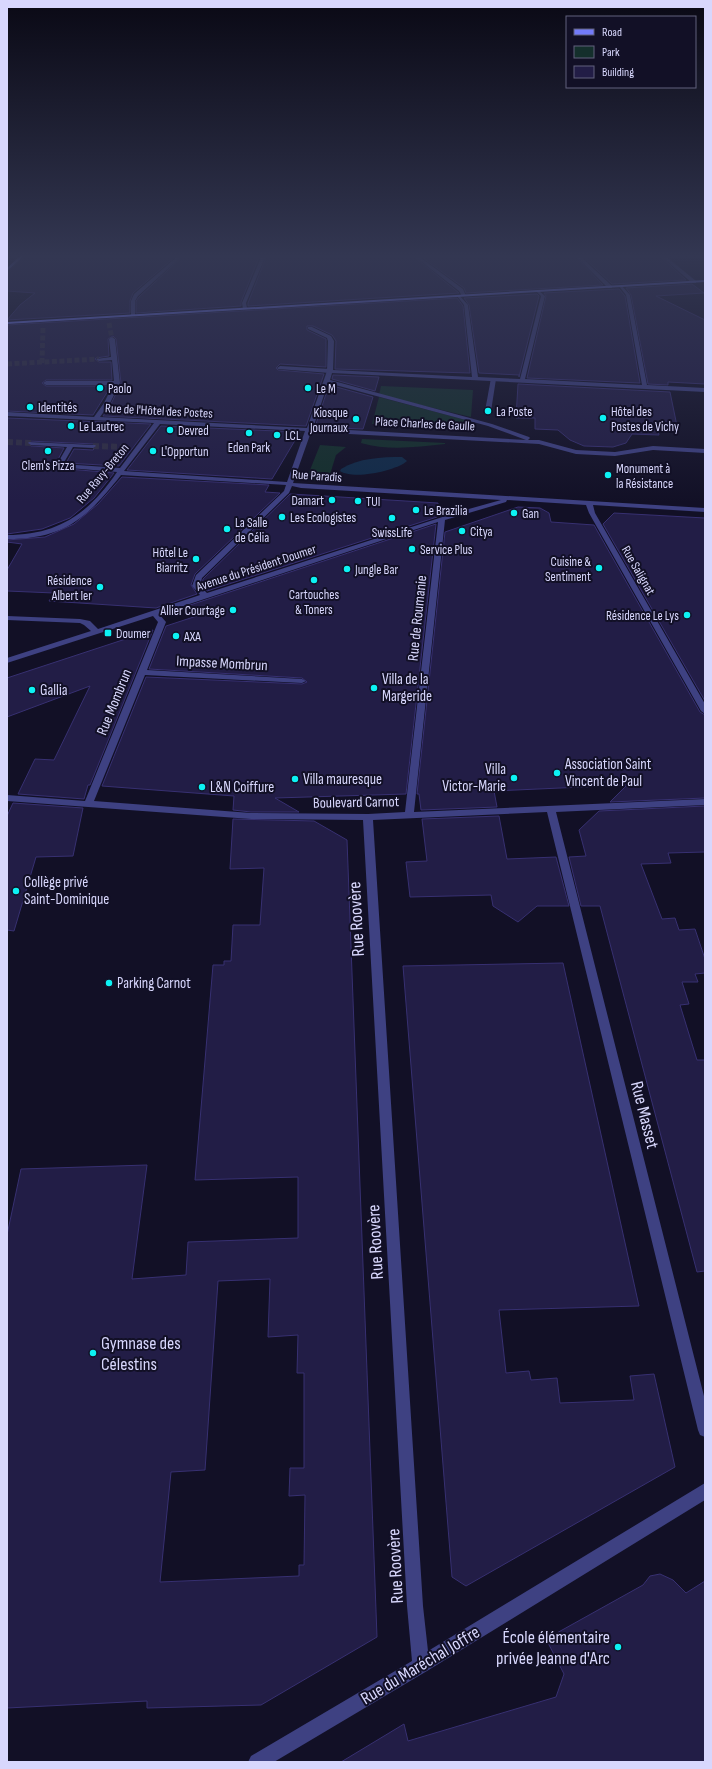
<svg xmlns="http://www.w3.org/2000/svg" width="712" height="1769" font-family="'Sofia Sans Condensed',sans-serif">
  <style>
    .green { fill: #142f2c }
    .water { fill: #112b49 }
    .building { fill: #221d46; stroke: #373071; fill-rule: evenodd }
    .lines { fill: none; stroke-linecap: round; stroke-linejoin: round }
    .street-tunnel-far1 { stroke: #302e46; stroke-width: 5; stroke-dasharray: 5 2.5; stroke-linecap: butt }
    .street-tunnel { stroke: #302e46; stroke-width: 6; stroke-dasharray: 6 3; stroke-linecap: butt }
    .lane { fill: #3e4182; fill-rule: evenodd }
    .street { fill: #3e4182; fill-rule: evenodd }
    .secondary { fill: #737bf9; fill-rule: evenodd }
    .poi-dot { fill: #0cf2f4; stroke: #121026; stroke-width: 1.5 }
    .labels { text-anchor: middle; stroke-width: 4; stroke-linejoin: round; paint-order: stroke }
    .far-poi-label { font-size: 13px; fill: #d8d7fd; stroke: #121026; text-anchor: start }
    .far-street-label { font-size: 13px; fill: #d8d7fd; stroke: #121026 }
    .street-label { font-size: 15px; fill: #d8d7fd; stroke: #121026 }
    .poi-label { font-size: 15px; fill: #d8d7fd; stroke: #121026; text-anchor: start }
    .near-street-label { font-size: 18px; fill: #d8d7fd; stroke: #121026 }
    .near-poi-label { font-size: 18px; fill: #d8d7fd; stroke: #121026; text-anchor: start }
  </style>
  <rect width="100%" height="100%" fill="#121026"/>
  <g class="green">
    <polygon points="381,386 473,390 471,417 379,395"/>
    <polygon points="379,397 470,421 469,429 372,424"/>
    <path d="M362 439 445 443V444C416 447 389 451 361 443Z"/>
    <polygon points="320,445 346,447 336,455 328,481 306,480"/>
  </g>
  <path class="water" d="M402 457 407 461C396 471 353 480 340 471L341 469C359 458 381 457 402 457Z"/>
  <g class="building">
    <polygon points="26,255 84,255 87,258 92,255 177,255 133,293 130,301 130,313 7,320 20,305 35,293 7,291 7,272"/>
    <polygon points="184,255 260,255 241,302 241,306 136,313 136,301 139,297"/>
    <polygon points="267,255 412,255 459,293 248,306 248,303"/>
    <polygon points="419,255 574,255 603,285 466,293 464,288"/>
    <polygon points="581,255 659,255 686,280 612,284"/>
    <polygon points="692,284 704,293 656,296 705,320 705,384 668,382 668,385 648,384 631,295 626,288"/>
    <polygon points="619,289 625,296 640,383 527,378 546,296 544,293"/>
    <polygon points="537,294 539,296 519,377 519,375 479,373 469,305 464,298"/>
    <polygon points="457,298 463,306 470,373 335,369 336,341 332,335 313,326 307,326 307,330 326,339 326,367 280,364 276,368 278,370 324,374 306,426 103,416 111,404 121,383 116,339 113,336 108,339 109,356 96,358 95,359 99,362 111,362 112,380 46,380 42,383 46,386 111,386 93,415 7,411 7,325"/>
    <polygon points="333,375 379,377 375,391 332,379"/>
    <polygon points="518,384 670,392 677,426 657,425 659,435 632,434 626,443 613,447 584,446 570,440 558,430 535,429 535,418 516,418"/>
    <polygon points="329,385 373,397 363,429 315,427"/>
    <polygon points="7,418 151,424 119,466 66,463 74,449 93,450 97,446 95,444 28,441 27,443 31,446 64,448 55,465 57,468 114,473 94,498 70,518 42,529 7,534"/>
    <polygon points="161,426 300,432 272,479 127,470"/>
    <polygon points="122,477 269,485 265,492 280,493 195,574 191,585 197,594 156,608 49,601 54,593 7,591 7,570 22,544 7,542 7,540 45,537 74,524 98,504"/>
    <polygon points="290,494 308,495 438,503 437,517 207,591 202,586 203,579"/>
    <polygon points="518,507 540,508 549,513 551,522 594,525 700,712 705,715 705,798 610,802 627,785 494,791 497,807 421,810 419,794 417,794 445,532"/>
    <polygon points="614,513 705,518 705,701 603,524"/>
    <polygon points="436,524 406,794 275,798 299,812 251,812 233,810 234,796 102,786 146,677 302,684 307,682 302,678 149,669 166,626 209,612 178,609"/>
    <polygon points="153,630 90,785 88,785 84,799 18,794 35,759 54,760 90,686 7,717 7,678"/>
    <polygon points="13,803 83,808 73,856 36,857 14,931 7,930 7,816"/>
    <polygon points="705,806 705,852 668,853 671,863 641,864 662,919 675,918 679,930 695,929 705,959 705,973 695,974 698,982 682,982 689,1004 680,1005 697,1060 705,1060 705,1271 697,1272 600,906 581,906 569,857 586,856 579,830 599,811"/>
    <polygon points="499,816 507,859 556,857 569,906 537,906 518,922 493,906 491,895 410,897 406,862 427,861 422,819"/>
    <path d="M233 819 314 821 347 840 377 1637 261 1705 147 1708V1701L7 1708V1235L21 1169 147 1165 132 1279 186 1275 188 1242 298 1238V1177L195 1180 213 965H224V961H231L233 925H260L264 868 230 869ZM270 1279 268 1337 298 1335 297 1373H304V1468H290L289 1496 305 1495 304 1565H299V1576L160 1582 171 1472 205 1470 218 1281Z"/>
    <polygon points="563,963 639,1306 499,1310 506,1373 529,1371 531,1380 557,1378 560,1403 634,1400 630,1376 654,1374 675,1467 466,1586 452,1577 403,966"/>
    <polygon points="660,1574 673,1580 686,1593 705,1581 705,1762 341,1762 404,1724 408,1741 556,1697 564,1674 546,1639 643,1585 650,1576"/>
  </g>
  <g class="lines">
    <g class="street-tunnel-far1">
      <polyline points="109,323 112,339"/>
      <polyline points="42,363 43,327"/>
      <polyline points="7,364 99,359"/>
    </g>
    <g class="street-tunnel">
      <polyline points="7,442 31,443"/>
      <polyline points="93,446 126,447"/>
    </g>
    <g class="lane">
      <polygon points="85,255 91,255 87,257"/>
      <polygon points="280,366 330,369 333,371 330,373 278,369 277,368"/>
      <polygon points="491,378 496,379 491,411 488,413 485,411"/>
    </g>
    <g class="street">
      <polygon points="179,255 183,255 138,296 135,301 135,315 131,316 131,301 134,294"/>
      <polygon points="262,255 266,255 246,303 247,308 243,309 242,303"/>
      <polygon points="413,255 417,255 463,289 466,296 462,296 459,291"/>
      <polygon points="575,255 579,255 612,286 612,288 608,288"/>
      <polygon points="660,255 664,255 696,281 696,283 692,283"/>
      <path d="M621 285 630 295 647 385 705 388V392L332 373 330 380 492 424 529 437 530 438 528 440H539L576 450 615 452 653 446 705 449V453L653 450 615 456 576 454 539 444 311 432 293 483 705 508V512L593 505 595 513 705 704V714L701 711 589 513 586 505 507 500 506 502 445 520 414 812 705 799V805L556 812 705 1400V1437L700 1435 698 1430 547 812 373 820 423 1606 428 1651 705 1483V1500L427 1671 274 1762H248L251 1756 412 1661 407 1606 363 820 251 819 7 801V795L85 801 158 622 153 616 7 663V658L91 631 84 625 80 623 7 620V616L80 619 90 621 98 629 200 595 192 586 196 575 284 491 286 485 121 475C87 518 65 539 7 539V535C59 535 89 513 117 472L57 467 56 466 67 447 31 445 28 443 29 442 95 445 96 446 93 448 73 447 63 464 120 468 154 423 7 416V412L94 417 104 403 113 385H46L43 383 46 381H114L112 360 99 361 96 359 111 357 109 339 112 337 115 339 120 383 110 403 100 417 307 428 327 371 328 341 327 338 308 329V327H312L331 336 334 341 333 370 472 377 464 305 457 296 459 295 468 305 478 377 520 379 541 296 536 291 538 290 545 296 525 379 642 385 626 295 619 286ZM328 383 488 426 526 440 313 428ZM160 424 305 431 287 482 124 471ZM292 486 301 488 501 500 458 512 207 593 200 586 202 578 289 493ZM438 522 405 812 368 814 251 813 94 801 145 675 302 683 306 681 302 679 147 670 166 622 159 614Z"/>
    </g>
    <g class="secondary">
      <polygon points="21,255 25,255 7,271 7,268"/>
      <polygon points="705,280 705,282 7,324 7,322"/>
    </g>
  </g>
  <linearGradient id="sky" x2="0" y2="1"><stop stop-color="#0a0915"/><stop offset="0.51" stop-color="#333752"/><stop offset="1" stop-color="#333752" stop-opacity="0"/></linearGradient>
  <rect width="712" height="502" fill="url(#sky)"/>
  <g class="poi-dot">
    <circle cx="100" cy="388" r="4"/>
    <circle cx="308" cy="388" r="4"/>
    <circle cx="30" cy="407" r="4"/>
    <circle cx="488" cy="411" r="4"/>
    <circle cx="603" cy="418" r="4"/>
    <circle cx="356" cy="419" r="4"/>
    <circle cx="71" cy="426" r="4"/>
    <circle cx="170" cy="430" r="4"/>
    <circle cx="249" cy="433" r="4"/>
    <circle cx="277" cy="435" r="4"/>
    <circle cx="48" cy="451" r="4"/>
    <circle cx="153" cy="451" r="4"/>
    <circle cx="608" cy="475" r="4"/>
    <circle cx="332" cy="500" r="4"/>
    <circle cx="358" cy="501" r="4"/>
    <circle cx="416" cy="510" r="4"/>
    <circle cx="514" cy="513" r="4"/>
    <circle cx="282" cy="517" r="4"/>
    <circle cx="392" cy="518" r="4"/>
    <circle cx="227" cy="529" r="4"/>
    <circle cx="462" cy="531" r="4"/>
    <circle cx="412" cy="549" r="4"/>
    <circle cx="196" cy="559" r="4"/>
    <circle cx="599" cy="568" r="4"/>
    <circle cx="347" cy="569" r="4"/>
    <circle cx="314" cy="580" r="4"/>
    <circle cx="100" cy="587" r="4"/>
    <circle cx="233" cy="610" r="4"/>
    <circle cx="687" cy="615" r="4"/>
    <rect x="104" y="629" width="8" height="8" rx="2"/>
    <circle cx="176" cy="636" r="4"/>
    <circle cx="374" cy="688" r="4"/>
    <circle cx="32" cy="690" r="4"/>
    <circle cx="557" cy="773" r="4"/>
    <circle cx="514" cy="778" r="4"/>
    <circle cx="295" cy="779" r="4"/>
    <circle cx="202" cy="787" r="4"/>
    <circle cx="16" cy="891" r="4"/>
    <circle cx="109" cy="983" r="4"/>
    <circle cx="93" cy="1353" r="4"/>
    <circle cx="618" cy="1647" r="4"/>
  </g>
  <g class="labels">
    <g class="far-poi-label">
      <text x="108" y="393">Paolo</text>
      <text x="316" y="393">Le M</text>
      <text x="38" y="412">Identités</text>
      <text x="496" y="416">La Poste</text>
      <text x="611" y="416">Hôtel des<tspan x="611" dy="15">Postes de Vichy</tspan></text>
      <text x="348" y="417" text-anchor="end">Kiosque<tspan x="348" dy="15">Journaux</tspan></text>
      <text x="79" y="431">Le Lautrec</text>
      <text x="178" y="435">Devred</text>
      <text x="285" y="440">LCL</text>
      <text x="249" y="452" text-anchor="middle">Eden Park</text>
      <text x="161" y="456">L'Opportun</text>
      <text x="48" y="470" text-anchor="middle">Clem's Pizza</text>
      <text x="616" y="473">Monument à<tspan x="616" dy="15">la Résistance</tspan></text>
      <text x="324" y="505" text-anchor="end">Damart</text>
      <text x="366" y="506">TUI</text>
      <text x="424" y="515">Le Brazilia</text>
      <text x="522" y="518">Gan</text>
      <text x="290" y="522">Les Ecologistes</text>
      <text x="235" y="527">La Salle<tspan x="235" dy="15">de Célia</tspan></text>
      <text x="470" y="536">Citya</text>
      <text x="392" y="537" text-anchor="middle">SwissLife</text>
      <text x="420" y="554">Service Plus</text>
      <text x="188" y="557" text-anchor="end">Hôtel Le<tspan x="188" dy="15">Biarritz</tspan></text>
      <text x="591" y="566" text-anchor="end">Cuisine &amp;<tspan x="591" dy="15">Sentiment</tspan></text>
      <text x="355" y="574">Jungle Bar</text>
      <text x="92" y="585" text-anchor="end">Résidence<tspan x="92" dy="15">Albert Ier</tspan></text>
      <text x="314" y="599" text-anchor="middle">Cartouches<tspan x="314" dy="15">&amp; Toners</tspan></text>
      <text x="225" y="615" text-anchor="end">Allier Courtage</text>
      <text x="679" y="620" text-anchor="end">Résidence Le Lys</text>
      <text x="116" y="638">Doumer</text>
      <text x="184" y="641">AXA</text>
    </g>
    <g class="far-street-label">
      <text transform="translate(159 410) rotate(3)" y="5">Rue de l'Hôtel des Postes</text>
      <text transform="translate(425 423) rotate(3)" y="5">Place Charles de Gaulle</text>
      <text transform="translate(102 473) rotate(-50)" y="5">Rue Ravy-Breton</text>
      <text transform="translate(317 475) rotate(4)" y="5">Rue Paradis</text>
      <text transform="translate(256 567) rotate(-18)" y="5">Avenue du Président Doumer</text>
      <text transform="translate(639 570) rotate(60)" y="5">Rue Salignat</text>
    </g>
    <g class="street-label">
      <text transform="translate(417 618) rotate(-84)" y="5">Rue de Roumanie</text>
      <text transform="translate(222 663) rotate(3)" y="5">Impasse Mombrun</text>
      <text transform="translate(114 702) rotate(-68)" y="5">Rue Mombrun</text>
      <text transform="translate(356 802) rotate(-1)" y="5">Boulevard Carnot</text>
    </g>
    <g class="poi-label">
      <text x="382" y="684">Villa de la<tspan x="382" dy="17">Margeride</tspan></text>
      <text x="40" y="695">Gallia</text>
      <text x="565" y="769">Association Saint<tspan x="565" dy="17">Vincent de Paul</tspan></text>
      <text x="506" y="774" text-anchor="end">Villa<tspan x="506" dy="17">Victor-Marie</tspan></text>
      <text x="303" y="784">Villa mauresque</text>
      <text x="210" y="792">L&amp;N Coiffure</text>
      <text x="24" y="887">Collège privé<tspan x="24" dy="17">Saint-Dominique</tspan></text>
      <text x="117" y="988">Parking Carnot</text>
    </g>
    <g class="near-street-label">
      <text transform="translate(356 919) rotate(-93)" y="6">Rue Roovère</text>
      <text transform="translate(645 1115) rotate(76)" y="6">Rue Masset</text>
      <text transform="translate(375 1242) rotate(-93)" y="6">Rue Roovère</text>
      <text transform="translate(395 1566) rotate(-93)" y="6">Rue Roovère</text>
      <text transform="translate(420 1665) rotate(-31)" y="6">Rue du Maréchal Joffre</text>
    </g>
    <g class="near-poi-label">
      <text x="101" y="1349">Gymnase des<tspan x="101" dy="21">Célestins</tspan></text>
      <text x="610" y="1643" text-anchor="end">École élémentaire<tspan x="610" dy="21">privée Jeanne d'Arc</tspan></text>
    </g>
  </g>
  <rect width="712" height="1769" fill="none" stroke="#d8d7fd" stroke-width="16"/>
  <rect x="566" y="16" width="130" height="72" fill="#121026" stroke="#61607c"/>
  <rect x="574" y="29" width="20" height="6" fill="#737bf9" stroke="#61607c"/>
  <text x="602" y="36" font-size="12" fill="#d8d7fd">Road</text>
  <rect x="574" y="46" width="20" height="12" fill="#142f2c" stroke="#61607c"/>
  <text x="602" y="56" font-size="12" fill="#d8d7fd">Park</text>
  <rect x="574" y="66" width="20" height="12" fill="#221d46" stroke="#61607c"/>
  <text x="602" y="76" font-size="12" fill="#d8d7fd">Building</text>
</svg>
